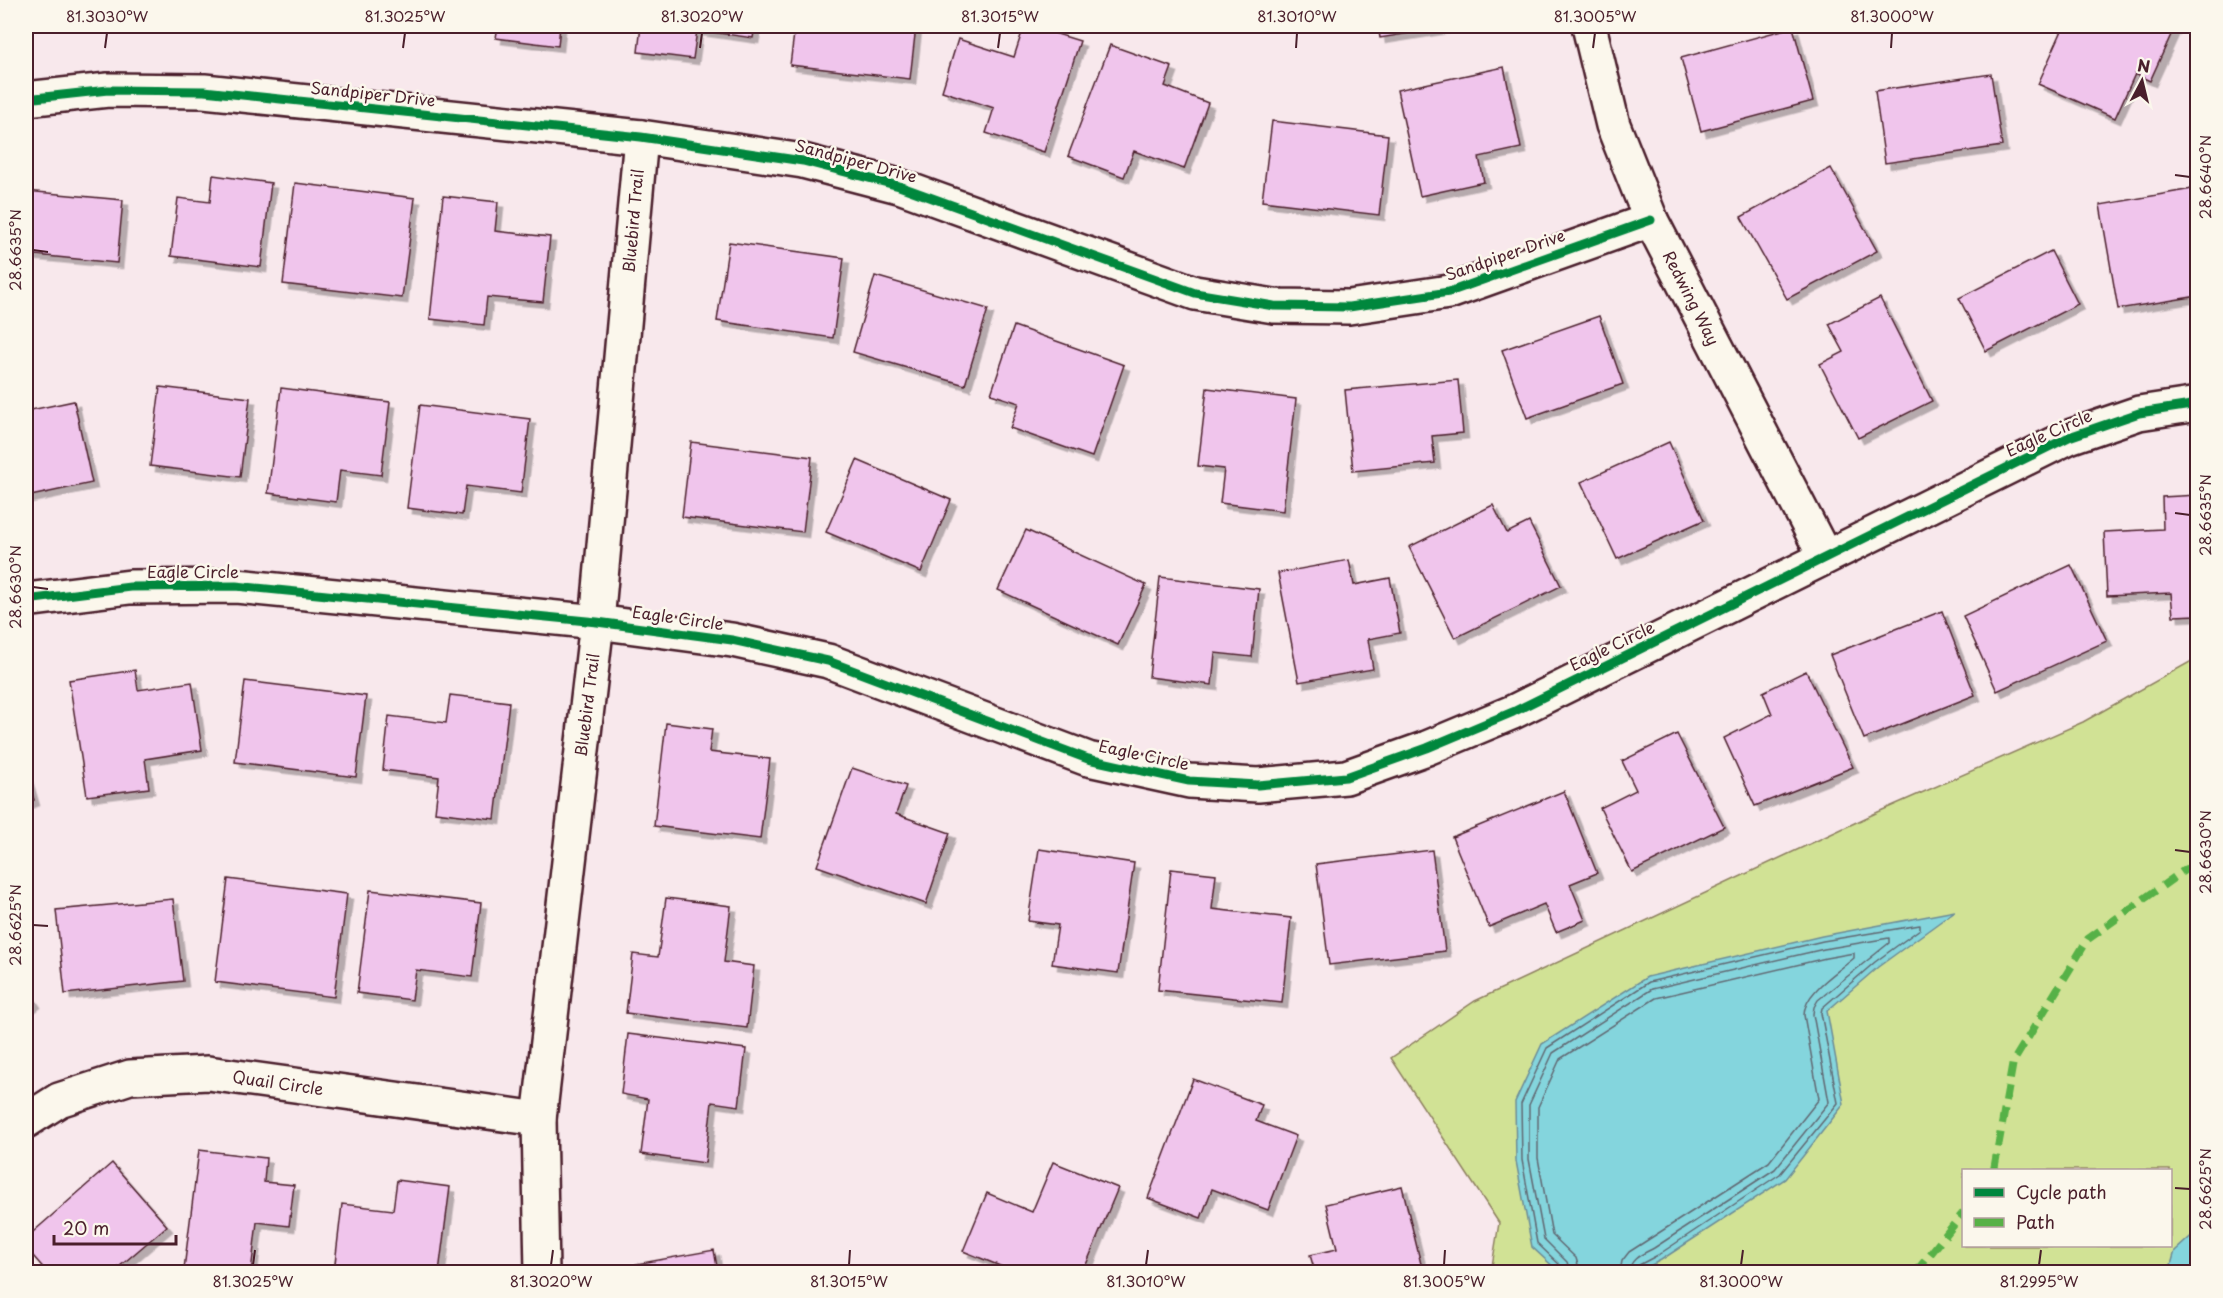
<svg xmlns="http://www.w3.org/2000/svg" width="2223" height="1298" font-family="'Playpen Sans',sans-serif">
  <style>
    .green { fill: #d1e295; stroke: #8e8060; stroke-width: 1.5; fill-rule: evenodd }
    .water { fill: #84d5dd; stroke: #6d8c96; stroke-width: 1.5 }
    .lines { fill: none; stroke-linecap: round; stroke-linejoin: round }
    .shore { stroke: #616872; stroke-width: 1.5 }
    .building { fill: #f0c5ec; stroke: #4a1f2b; stroke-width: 1.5; filter: url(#shadow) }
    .street-casing { stroke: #4a1f2b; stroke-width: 38 }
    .secondary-casing { stroke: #4a1f2b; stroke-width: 38 }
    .street { stroke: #fbf7ec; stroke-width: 33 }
    .secondary { stroke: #fbf7ec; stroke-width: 33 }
    .quiet { stroke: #57b146; stroke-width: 8; stroke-dasharray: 15 8; stroke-linecap: butt }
    .cycleway-casing { stroke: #fbf7ec; stroke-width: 13 }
    .cycleway { stroke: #00873e; stroke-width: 9 }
    .ticks { fill: none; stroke: #4a1f2b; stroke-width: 2 }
    .labels { text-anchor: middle; stroke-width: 5; stroke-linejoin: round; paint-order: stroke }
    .street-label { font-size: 16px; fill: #4a1f2b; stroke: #fbf7ec }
    .neatline { fill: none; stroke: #4a1f2b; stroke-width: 2 }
    .ticks-label { font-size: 15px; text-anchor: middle; fill: #4a1f2b }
  </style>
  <defs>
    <filter id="shadow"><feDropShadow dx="5.5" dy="5.5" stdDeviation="0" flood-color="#0004"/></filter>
  </defs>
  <rect width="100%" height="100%" fill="#f8e8ec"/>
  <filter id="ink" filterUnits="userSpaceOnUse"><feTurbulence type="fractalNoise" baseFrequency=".0167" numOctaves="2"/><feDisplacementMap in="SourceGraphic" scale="12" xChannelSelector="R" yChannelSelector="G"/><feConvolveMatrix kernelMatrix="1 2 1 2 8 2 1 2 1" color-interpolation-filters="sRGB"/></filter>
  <g filter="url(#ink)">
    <path class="green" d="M2197 658V1272H1491L1499 1223 1391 1058 1475 1001 1878 812 2083 722ZM1964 1170H2170V1246H1964Z"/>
    <g class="water">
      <polygon points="1955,911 1878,967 1827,1011 1844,1104 1785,1179 1661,1260 1638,1272 1559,1272 1532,1247 1516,1161 1515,1102 1542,1044 1647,977 1822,936"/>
      <polygon points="2197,1231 2197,1272 2169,1272 2175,1251"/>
    </g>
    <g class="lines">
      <g class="shore">
        <polyline points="1563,1272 1561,1266 1537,1243 1522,1160 1521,1104 1547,1048 1649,982 1823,941 1920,925 1920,929 1875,962 1822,1008 1821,1013 1838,1103 1780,1174 1658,1255 1639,1265 1636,1272"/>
        <path d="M1571 1272 1567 1262 1544 1239 1529 1159V1105L1553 1053 1652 989 1824 949 1889 938V943L1818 1000 1814 1007 1813 1014 1829 1102 1775 1169 1654 1248C1643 1254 1630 1258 1629 1272"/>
        <path d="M1580 1272 1576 1258 1552 1235 1538 1158V1107L1560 1059 1656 998 1826 958 1854 953V958C1838 972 1804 992 1804 1015L1819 1099 1769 1162 1629 1252 1622 1261 1620 1272"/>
      </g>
    </g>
    <g class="building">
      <polygon points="498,26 560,26 558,46 496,38"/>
      <polygon points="641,26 755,26 753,38 697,30 693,59 638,52"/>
      <polygon points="795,26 916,26 910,79 790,65"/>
      <polygon points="1024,26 1031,26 1080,41 1044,152 986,133 994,108 942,91 958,39 1014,57"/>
      <polygon points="1378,26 1454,26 1380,38"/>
      <polygon points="2064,26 2175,26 2150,81 2135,74 2115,118 2038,84"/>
      <polygon points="1793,27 1813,101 1701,131 1681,58"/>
      <polygon points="1110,45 1172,67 1165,86 1208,103 1184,169 1134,151 1124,177 1068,156"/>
      <polygon points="1504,67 1521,148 1479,157 1484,182 1420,196 1397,90"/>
      <polygon points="1991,74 2002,146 1885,163 1875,91"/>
      <polygon points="1272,121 1388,135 1379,215 1262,201"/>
      <polygon points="1831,168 1877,251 1787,299 1741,217"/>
      <polygon points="213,175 271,183 261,267 171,256 178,198 210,202"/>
      <polygon points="295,183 415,198 402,298 283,284"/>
      <polygon points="2198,188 2198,296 2118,309 2100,205"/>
      <polygon points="26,191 123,200 117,263 26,254"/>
      <polygon points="443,196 498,202 495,231 550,237 543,302 487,297 484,325 430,319"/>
      <polygon points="729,242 844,258 833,338 717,321"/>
      <polygon points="2051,251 2078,304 1986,351 1959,298"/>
      <polygon points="875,276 988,309 965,385 853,352"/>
      <polygon points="1880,298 1932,401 1858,438 1820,364 1844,352 1829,324"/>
      <polygon points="1599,316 1623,384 1527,418 1502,350"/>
      <polygon points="1014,326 1124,365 1092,457 1010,428 1019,403 991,394"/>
      <polygon points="1458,380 1463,433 1432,436 1435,463 1353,471 1345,390"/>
      <polygon points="160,387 250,398 240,477 150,466"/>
      <polygon points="281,388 390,402 381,475 340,470 336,502 268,493"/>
      <polygon points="1207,388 1296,399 1283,511 1220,503 1224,469 1198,466"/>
      <polygon points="74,401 92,483 26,497 26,411"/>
      <polygon points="420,405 530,419 521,493 466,486 462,515 407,508"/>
      <polygon points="691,442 812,457 803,532 682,517"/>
      <polygon points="1669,442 1704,520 1617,559 1581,482"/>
      <polygon points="857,460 951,500 921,572 826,532"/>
      <polygon points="2198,495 2198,615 2173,616 2171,593 2107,596 2104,532 2163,529 2162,497"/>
      <polygon points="1493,505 1507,533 1529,522 1561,586 1455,638 1409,547"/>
      <polygon points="1026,530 1146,585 1118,645 998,590"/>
      <polygon points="1349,560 1354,585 1390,578 1400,633 1368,639 1373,669 1299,682 1278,573"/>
      <polygon points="2071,565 2107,641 1997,691 1963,616"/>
      <polygon points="1160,577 1259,589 1252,657 1215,653 1212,685 1149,677"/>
      <polygon points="1942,611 1975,695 1864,739 1830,655"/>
      <polygon points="135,670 138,690 192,682 202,750 145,759 149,788 87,796 69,680"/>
      <polygon points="1806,671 1853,767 1755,806 1724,738 1772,714 1763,692"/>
      <polygon points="245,681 366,696 356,777 235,762"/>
      <polygon points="450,695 509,702 495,819 435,812 439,777 383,770 389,716 446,723"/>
      <polygon points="666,723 712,729 709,752 770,759 760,839 654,826"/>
      <polygon points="1677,734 1724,827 1632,872 1600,808 1636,790 1622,761"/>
      <polygon points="852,768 906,786 896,814 950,833 926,904 817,866"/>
      <polygon points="26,773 34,800 26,803"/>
      <polygon points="1564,791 1597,873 1570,884 1585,920 1556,932 1544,904 1489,927 1452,837"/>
      <polygon points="1039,849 1134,863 1118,973 1052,964 1058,925 1028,921"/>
      <polygon points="1432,850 1445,951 1329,965 1316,864"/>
      <polygon points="1171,869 1216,874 1212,909 1291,918 1282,1003 1158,990"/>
      <polygon points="228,879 347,894 334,997 215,982"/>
      <polygon points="370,890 481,903 472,977 416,970 412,1000 357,993"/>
      <polygon points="666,898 731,906 724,962 754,966 747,1028 626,1013 633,954 658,957"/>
      <polygon points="173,899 183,981 65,994 56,910"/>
      <polygon points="26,989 35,1002 26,1009"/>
      <polygon points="628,1034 746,1049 739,1106 712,1102 705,1163 641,1154 648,1099 621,1094"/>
      <polygon points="1193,1079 1262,1105 1256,1121 1296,1136 1268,1210 1212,1189 1201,1218 1148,1198"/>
      <polygon points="199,1150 266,1158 264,1182 294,1185 289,1226 257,1222 251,1272 213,1272 184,1269"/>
      <polygon points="1053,1162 1118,1188 1083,1272 1015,1272 963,1251 987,1193 1032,1212"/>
      <polygon points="112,1163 167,1226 113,1272 47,1272 26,1248 26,1238"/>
      <polygon points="397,1180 450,1187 439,1272 334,1272 342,1204 393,1210"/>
      <polygon points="1402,1186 1423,1272 1315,1272 1310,1255 1337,1249 1326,1204"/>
      <polygon points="714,1250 718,1272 637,1272 636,1264"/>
    </g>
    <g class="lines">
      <defs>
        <g id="street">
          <polyline points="1589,26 1613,125 1651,220 1825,557"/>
          <polyline points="26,99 108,90 204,91 641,137 803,161 899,186 1195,293 1274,306 1349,307 1449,292 1651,220"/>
          <polyline points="26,1121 59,1100 130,1077 208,1073 539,1119"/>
          <polyline points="542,1272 539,1119 597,622 641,137"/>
        </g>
        <polyline id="secondary" points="26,600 130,587 236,586 597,622 732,640 828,661 1088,759 1189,781 1258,785 1346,777 1427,748 1513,712 2069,437 2139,413 2198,404"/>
      </defs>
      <use href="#street" class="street-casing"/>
      <use href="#secondary" class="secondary-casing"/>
      <use href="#street" class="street"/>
      <use href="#secondary" class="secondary"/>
      <g class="quiet">
        <polyline points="1994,1170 2013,1062 2088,939 2186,869 2198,868"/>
        <polyline points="1916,1272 1964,1212"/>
      </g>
      <defs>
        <g id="cycleway">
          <polyline points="26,99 108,90 204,91 641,137 803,161 899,186 1195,293 1274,306 1349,307 1449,292 1651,220"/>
          <polyline points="26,600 130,587 236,586 597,622 732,640 828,661 1088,759 1189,781 1258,785 1346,777 1427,748 1513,712 2069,437 2139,413 2198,404"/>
        </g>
      </defs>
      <use href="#cycleway" class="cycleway-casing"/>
      <use href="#cycleway" class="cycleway"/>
    </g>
  </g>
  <path class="ticks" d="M105 48 107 33M403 48 405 33M700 48 702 33M998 48 1000 33M1296 48 1297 33M1593 48 1595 33M1891 48 1892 33M2175 175 2190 177M33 250 48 252M2175 513 2190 515M33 587 48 589M2175 850 2190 852M33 925 48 926M2175 1188 2190 1189M253 1265 255 1250M551 1265 553 1250M849 1265 850 1250M1146 1265 1148 1250M1444 1265 1445 1250M1741 1265 1743 1250M2039 1265 2041 1250"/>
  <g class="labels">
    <g class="street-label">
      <text transform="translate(373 94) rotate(6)" y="6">Sandpiper Drive</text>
      <text transform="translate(856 161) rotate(15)" y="6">Sandpiper Drive</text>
      <text transform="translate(633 221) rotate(-85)" y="6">Bluebird Trail</text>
      <text transform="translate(1505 255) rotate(-19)" y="6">Sandpiper Drive</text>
      <text transform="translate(1691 298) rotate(63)" y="6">Redwing Way</text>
      <text transform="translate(2049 433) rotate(-24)" y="6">Eagle Circle</text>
      <text x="193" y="578">Eagle Circle</text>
      <text transform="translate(678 618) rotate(8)" y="6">Eagle Circle</text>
      <text transform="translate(1612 646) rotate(-26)" y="6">Eagle Circle</text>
      <text transform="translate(587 705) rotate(-83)" y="6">Bluebird Trail</text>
      <text transform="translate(1144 755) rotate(12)" y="6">Eagle Circle</text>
      <text transform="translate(278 1083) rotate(8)" y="6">Quail Circle</text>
    </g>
  </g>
  <rect width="2223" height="1298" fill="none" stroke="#fbf7ec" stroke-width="66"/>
  <rect x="1962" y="1169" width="210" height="78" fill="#fbf7ec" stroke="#b4a19f" stroke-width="1.5"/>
  <rect x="1974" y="1188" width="30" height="9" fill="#00873e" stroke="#b4a19f" stroke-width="1.5"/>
  <text x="2016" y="1199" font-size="18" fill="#4a1f2b">Cycle path</text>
  <rect x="1974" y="1218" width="30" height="9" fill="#57b146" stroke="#b4a19f" stroke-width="1.5"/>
  <text x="2016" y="1229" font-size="18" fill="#4a1f2b">Path</text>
  <g transform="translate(2142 81) rotate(7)" stroke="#fbf7ec" stroke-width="4.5" paint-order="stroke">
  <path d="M0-4.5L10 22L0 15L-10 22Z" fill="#4a1f2b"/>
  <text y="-9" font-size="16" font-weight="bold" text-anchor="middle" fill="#4a1f2b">N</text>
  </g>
  <path d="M54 1235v9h122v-9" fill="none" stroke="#4a1f2b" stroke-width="3"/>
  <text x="63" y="1235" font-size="18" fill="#4a1f2b" stroke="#fbf7ec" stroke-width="4.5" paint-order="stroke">20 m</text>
  <rect x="33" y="33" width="2157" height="1232" class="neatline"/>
  <g class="ticks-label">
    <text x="107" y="22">81.3030°W</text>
    <text x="405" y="22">81.3025°W</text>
    <text x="702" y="22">81.3020°W</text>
    <text x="1000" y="22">81.3015°W</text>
    <text x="1297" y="22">81.3010°W</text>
    <text x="1595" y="22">81.3005°W</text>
    <text x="1892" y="22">81.3000°W</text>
    <text transform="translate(2206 177) rotate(-90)" y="5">28.6640°N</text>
    <text transform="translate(16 250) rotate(-90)" y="5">28.6635°N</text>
    <text transform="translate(2206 515) rotate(-90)" y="5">28.6635°N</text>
    <text transform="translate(16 587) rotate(-90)" y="5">28.6630°N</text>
    <text transform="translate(2206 852) rotate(-90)" y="5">28.6630°N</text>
    <text transform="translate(16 925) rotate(-90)" y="5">28.6625°N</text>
    <text transform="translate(2206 1189) rotate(-90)" y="5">28.6625°N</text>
    <text x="253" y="1287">81.3025°W</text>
    <text x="551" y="1287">81.3020°W</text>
    <text x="849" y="1287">81.3015°W</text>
    <text x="1146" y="1287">81.3010°W</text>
    <text x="1444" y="1287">81.3005°W</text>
    <text x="1741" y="1287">81.3000°W</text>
    <text x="2039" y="1287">81.2995°W</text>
  </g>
</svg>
